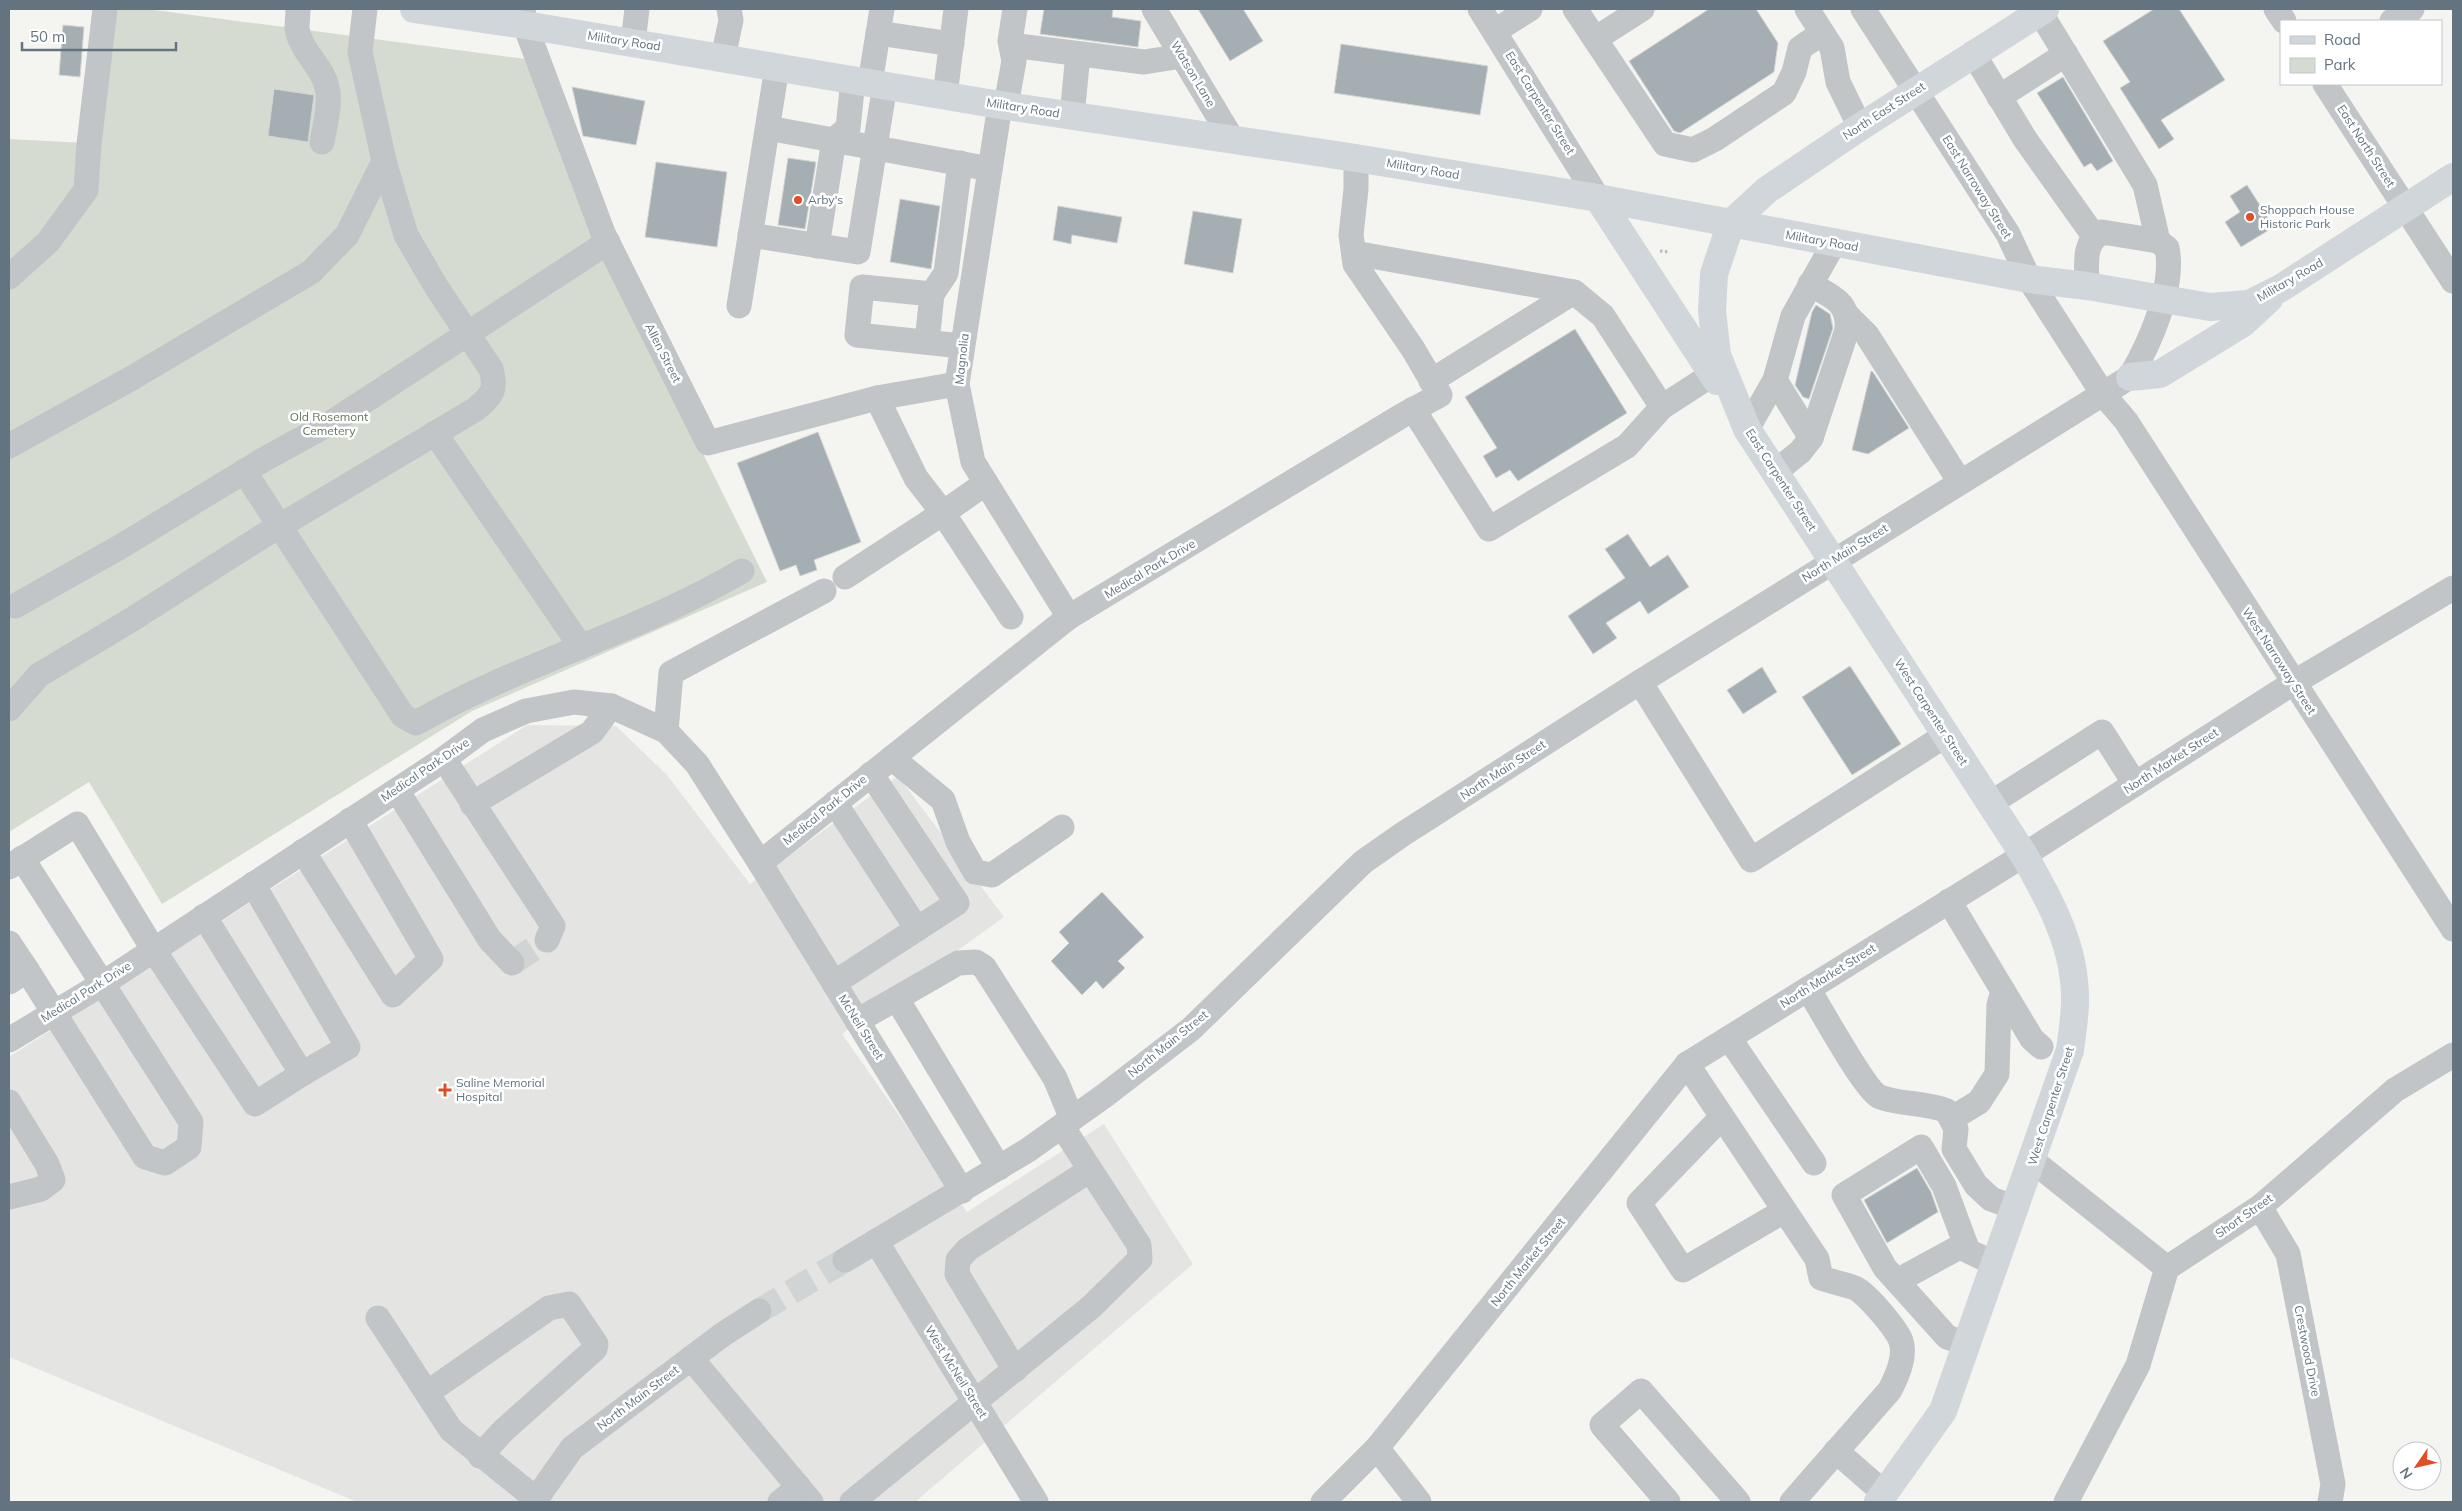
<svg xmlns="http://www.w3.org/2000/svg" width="2462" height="1511" font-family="Mulish,sans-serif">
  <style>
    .built { fill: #e4e5e3 }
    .green { fill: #d5dbd1 }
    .building { fill: #a5aeb2; stroke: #d5d5d3 }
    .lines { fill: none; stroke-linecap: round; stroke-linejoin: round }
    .minor-tunnel { stroke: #d0d4d4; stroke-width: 25; stroke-dasharray: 25 12; stroke-linecap: butt }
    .path { stroke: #bbbdbf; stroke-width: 3; stroke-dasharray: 2.5 2.5; stroke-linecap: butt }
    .minor { stroke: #c1c5c8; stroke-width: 25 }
    .major { stroke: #d1d6da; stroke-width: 28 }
    .poi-dot { fill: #df4e25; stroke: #fff; stroke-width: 2 }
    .labels { text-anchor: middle; stroke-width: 5; stroke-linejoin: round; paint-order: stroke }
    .street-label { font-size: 12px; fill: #637480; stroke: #fff }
    .poi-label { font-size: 12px; fill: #637480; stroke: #fff; text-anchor: start }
    .park-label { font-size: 12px; fill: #677862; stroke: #fff }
  </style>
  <rect width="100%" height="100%" fill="#f4f4f0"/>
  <polygon class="built" points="527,725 616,726 667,775 750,884 898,776 1004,917 842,1034 967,1212 1104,1124 1193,1264 915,1502 357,1502 9,1357 9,1057"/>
  <polygon class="green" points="97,9 147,9 526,59 607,261 767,582 472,711 162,904 89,782 9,832 9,139 85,143"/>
  <g class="building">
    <polygon points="1044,9 1113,9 1112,17 1141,21 1138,47 1040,34"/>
    <polygon points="1198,9 1243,9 1263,41 1230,61"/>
    <polygon points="1709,9 1756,9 1778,43 1774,72 1680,133 1674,131 1629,61"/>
    <polygon points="2154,9 2179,9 2225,80 2161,120 2174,139 2159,149 2120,88 2130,82 2103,41"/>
    <polygon points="63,25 84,27 80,77 59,75"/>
    <polygon points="1341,44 1488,66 1480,115 1334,93"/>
    <polygon points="2063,77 2113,161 2097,171 2091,163 2084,167 2037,93"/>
    <polygon points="572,87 645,101 636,145 583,136"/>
    <polygon points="274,89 314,95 308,142 268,136"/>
    <polygon points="788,158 816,162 805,229 778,225"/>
    <polygon points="656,162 727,172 717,247 645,237"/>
    <polygon points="2247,185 2274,227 2241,247 2225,222 2240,212 2230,196"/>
    <polygon points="900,199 940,206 931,269 890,262"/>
    <polygon points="1058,206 1122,217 1117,243 1072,235 1071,244 1053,240"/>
    <polygon points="1193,211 1242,219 1233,273 1184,264"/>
    <polygon points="1816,305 1830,314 1833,328 1809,399 1803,397 1795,385 1812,312"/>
    <polygon points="1575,329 1627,413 1518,481 1510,470 1496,478 1483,456 1497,448 1465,397"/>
    <polygon points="1871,371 1873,372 1909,428 1868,454 1852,450"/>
    <polygon points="818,432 861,542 814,560 817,570 800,576 796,565 780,571 737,463"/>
    <polygon points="1628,534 1650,567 1668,555 1689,587 1648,614 1640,601 1606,623 1617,638 1593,654 1568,616 1625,578 1605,549"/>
    <polygon points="1850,666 1901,744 1852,775 1802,697"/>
    <polygon points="1762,667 1777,692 1743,714 1727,690"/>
    <polygon points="1102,892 1144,937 1118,961 1125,968 1103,989 1096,981 1082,995 1051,961 1069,943 1059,932"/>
    <polygon points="1917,1168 1931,1192 1938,1212 1887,1243 1864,1200"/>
  </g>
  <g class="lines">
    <g class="minor-tunnel">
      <polyline points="512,963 547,940"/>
      <polyline points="759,1311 845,1260"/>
    </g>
    <polyline class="path" points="1660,251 1669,252"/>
    <g class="minor">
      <path d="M298 9C298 15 297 22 297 28 300 51 322 65 327 87 331 105 325 124 322 142"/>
      <polyline points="523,9 525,25 603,233 708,443 877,398 957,384"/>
      <polyline points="1154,9 1232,139"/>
      <polyline points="1480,9 1598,198"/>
      <polyline points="1575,9 1665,144 1693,150 1715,139 1784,93 1794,72 1800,48 1822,33"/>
      <polyline points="1807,9 1832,48 1838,82 1860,127"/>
      <polyline points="1863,9 2008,234 2029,279 2103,394 2126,421 2453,929"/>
      <polyline points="2276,9 2284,21"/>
      <polyline points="2040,12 2145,185 2158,241"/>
      <polyline points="2392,21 2412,9"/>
      <polyline points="1495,31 1530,9"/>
      <polyline points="878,33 952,44"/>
      <polyline points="1595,39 1642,9"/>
      <polyline points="633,43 637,9"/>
      <polyline points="1011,45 1144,62 1182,56"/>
      <polyline points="1973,53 2025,139 2094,236"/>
      <polyline points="723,58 731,20 729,9"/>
      <polyline points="870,83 882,9"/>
      <polyline points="2325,84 2453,281"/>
      <polyline points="945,95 956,9"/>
      <polyline points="1999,97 2066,54"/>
      <polyline points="1000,105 957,384 973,462 1069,617"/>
      <polyline points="1006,105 1014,61 1010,41 1015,9"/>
      <polyline points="1072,116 1078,54"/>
      <polyline points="768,128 990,169"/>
      <polyline points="750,235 858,252 885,85"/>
      <polyline points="817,246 834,140 848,128 853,80"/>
      <polyline points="1354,253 1574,292"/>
      <polyline points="9,277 48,242 86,190 89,144 105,9"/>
      <path d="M1810 284C1833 298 1849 301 1847 330L1811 438"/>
      <polyline points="932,294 862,287 857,335 962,346"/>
      <polyline points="739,306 777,67"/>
      <polyline points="1848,316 1867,335 1960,482"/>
      <polyline points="927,342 932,294 946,273 960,163"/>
      <polyline points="1775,380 1811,438 1800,452 1775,472"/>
      <polyline points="1662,407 1713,374"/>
      <polyline points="1413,409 1489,529 1627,446 1662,407 1603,316 1574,292 1431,381"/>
      <polyline points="1747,429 1775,380 1793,316 1834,243"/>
      <polyline points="435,433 581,647"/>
      <polyline points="9,446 132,378 311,272 347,235 384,161 360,52 365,9"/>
      <path d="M244 471 403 716 416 723C520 663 639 632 742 571"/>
      <polyline points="986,483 943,513 1011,617"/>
      <polyline points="845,577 943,513 916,478 877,398"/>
      <polyline points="15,606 120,547 263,460 334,421 608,242"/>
      <polyline points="1640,682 1751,860 1946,735"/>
      <path d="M9 709 39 675 131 620 258 539 476 409C492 395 497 391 491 369L437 288 406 235 384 161"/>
      <polyline points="666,731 671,673 824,591"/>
      <polyline points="892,758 943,800 958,842 975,872 992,875 1062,827"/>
      <polyline points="444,759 553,926 547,940"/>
      <polyline points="397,790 490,940 512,963"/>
      <polyline points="835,803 917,929"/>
      <polyline points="1991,803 2102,732 2135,784"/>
      <polyline points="472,804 592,732 611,706"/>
      <polyline points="303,851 393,995 431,959 350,820"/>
      <polyline points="760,863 962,1191"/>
      <polyline points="9,867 77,824 153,949 255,1104 302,1074"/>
      <polyline points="1949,901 2032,1039 2041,1047"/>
      <polyline points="204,916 302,1074 348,1047 253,884"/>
      <polyline points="9,943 27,970"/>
      <polyline points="9,982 27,970 145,1157 165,1163 189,1147 191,1122 22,858"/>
      <polyline points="834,983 957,903 871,774"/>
      <path d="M1808 989C1820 1007 1865 1091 1880 1097 1901 1105 1926 1102 1947 1111L1956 1129 1954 1149 1976 1185 1991 1199 2016 1208"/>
      <polyline points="897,999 999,1168"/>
      <polyline points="857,1021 958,963 976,962 984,967 1055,1078 1072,1119"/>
      <polyline points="1729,1038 1814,1163"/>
      <polyline points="9,1040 102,984 441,761 483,730 526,711 574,702 611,706 666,731 697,764 760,863 1069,617 1403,415 1440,395 1413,349 1355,264 1351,235 1356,189 1356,158"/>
      <path d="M1687 1064 1817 1259 1821 1278C1832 1282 1845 1284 1855 1288 1867 1294 1896 1328 1901 1341 1906 1357 1897 1376 1890 1390L1792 1502"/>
      <polyline points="9,1102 47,1164 53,1180 41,1189 9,1197"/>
      <polyline points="1722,1117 1639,1203 1683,1270 1784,1211"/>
      <polyline points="1951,1119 1979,1102 1997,1074 1999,1005 2003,991"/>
      <polyline points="2033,1161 2167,1268"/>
      <polyline points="2260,1207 2288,1254 2333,1484 2330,1502"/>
      <polyline points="876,1241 1036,1502"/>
      <path d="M845 1260 1028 1150 1104 1096 1191 1029 1363 862 1403 834 1640 682 2130 377C2150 343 2175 287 2167 248L2158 241 2102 232C2082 242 2087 267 2087 286"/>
      <polyline points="2167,1268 2260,1207 2395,1090 2453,1055"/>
      <polyline points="1897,1281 1965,1244"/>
      <polyline points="378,1318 451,1430 536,1499"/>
      <polyline points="1967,1344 1947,1337 1885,1268 1844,1195 1921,1147 1944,1186 1968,1251 1996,1264"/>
      <polyline points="691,1358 811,1502"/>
      <polyline points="1015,1370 957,1274 958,1260 968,1249 1090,1170"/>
      <polyline points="427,1393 549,1308 569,1304 596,1344 595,1349 504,1430 480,1456"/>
      <polyline points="1377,1448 1419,1502"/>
      <polyline points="1836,1451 1884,1493"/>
      <polyline points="534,1502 572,1448 722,1335 759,1311"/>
      <polyline points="780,1502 799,1487"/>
      <polyline points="852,1502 1091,1307 1140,1259 1139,1245 1062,1126"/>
      <polyline points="1323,1502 1377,1448 1687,1064 2024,855 2293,683 2453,588"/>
      <polyline points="1668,1502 1602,1425 1641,1391 1738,1502"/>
      <polyline points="2066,1502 2138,1365 2167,1268"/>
    </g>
    <g class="major">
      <polyline points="414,9 525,25 1000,105 1356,158 1598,198 2029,279 2087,286 2210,307 2249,304 2281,288 2453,177"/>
      <polyline points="1598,198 1717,381"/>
      <polyline points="2130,377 2160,374 2243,323 2269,299"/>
      <path d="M1878 1502 1943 1411 2070 1050C2073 1027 2077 1004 2074 981 2070 936 2046 894 2024 855L1747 429 1717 355 1712 311 1714 274 1731 223 1767 190 1860 127 2045 9"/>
    </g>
  </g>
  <g class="poi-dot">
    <circle cx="798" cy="200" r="5"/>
    <circle cx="2250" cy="217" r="5"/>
    <path d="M442.5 1082.5h5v5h5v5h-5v5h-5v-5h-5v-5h5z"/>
  </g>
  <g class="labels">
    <g class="street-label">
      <text transform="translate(624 41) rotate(9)" y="4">Military Road</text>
      <text transform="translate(1193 74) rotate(59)" y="4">Watson Lane</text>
      <text transform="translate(1540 103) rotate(58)" y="4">East Carpenter Street</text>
      <text transform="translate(1023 108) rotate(9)" y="4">Military Road</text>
      <text transform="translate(1884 111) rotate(-33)" y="4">North East Street</text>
      <text transform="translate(2366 146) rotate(57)" y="4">East North Street</text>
      <text transform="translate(1423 169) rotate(10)" y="4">Military Road</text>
      <text transform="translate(1977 187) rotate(58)" y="4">East Narroway Street</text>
      <text transform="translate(1822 241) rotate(10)" y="4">Military Road</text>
      <text transform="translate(2290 280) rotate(-30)" y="4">Military Road</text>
      <text transform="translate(663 353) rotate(63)" y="4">Allen Street</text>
      <text transform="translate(962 359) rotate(-84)" y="4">Magnolia</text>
      <text transform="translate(1781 480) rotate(57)" y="4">East Carpenter Street</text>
      <text transform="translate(1845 553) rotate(-32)" y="4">North Main Street</text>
      <text transform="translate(1150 569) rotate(-31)" y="4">Medical Park Drive</text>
      <text transform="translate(2279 661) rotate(57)" y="4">West Narroway Street</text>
      <text transform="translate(1931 712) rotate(57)" y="4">West Carpenter Street</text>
      <text transform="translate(2171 761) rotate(-33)" y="4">North Market Street</text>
      <text transform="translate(425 770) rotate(-34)" y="4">Medical Park Drive</text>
      <text transform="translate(1503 770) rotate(-33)" y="4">North Main Street</text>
      <text transform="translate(825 810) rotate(-39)" y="4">Medical Park Drive</text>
      <text transform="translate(1828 976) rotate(-32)" y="4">North Market Street</text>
      <text transform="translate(86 992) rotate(-32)" y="4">Medical Park Drive</text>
      <text transform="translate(861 1027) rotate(58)" y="4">McNeil Street</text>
      <text transform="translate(1168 1044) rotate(-39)" y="4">North Main Street</text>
      <text transform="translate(2051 1106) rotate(-72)" y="4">West Carpenter Street</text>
      <text transform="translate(2244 1216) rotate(-35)" y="4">Short Street</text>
      <text transform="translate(1528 1262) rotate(-51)" y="4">North Market Street</text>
      <text transform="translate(2307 1351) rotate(79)" y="4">Crestwood Drive</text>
      <text transform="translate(956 1372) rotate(58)" y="4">West McNeil Street</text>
      <text transform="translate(638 1398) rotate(-37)" y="4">North Main Street</text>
    </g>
    <g class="poi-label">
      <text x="808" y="204">Arby's</text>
      <text x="2260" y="214">Shoppach House<tspan x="2260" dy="14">Historic Park</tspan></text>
      <text x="456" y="1087">Saline Memorial<tspan x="456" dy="14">Hospital</tspan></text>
    </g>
    <g class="park-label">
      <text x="329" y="421">Old Rosemont<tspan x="329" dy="14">Cemetery</tspan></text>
    </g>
  </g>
  <rect width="2462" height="1511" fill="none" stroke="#637480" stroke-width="20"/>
  <rect x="2280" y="20" width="162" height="65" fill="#ffffff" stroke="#c1c7cc"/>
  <rect x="2290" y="36" width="25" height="8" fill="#d1d6da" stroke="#c1c7cc"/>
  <text x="2324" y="45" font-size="15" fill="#637480">Road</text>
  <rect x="2290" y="58" width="25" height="15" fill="#d5dbd1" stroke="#c1c7cc"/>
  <text x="2324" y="70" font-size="15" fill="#637480">Park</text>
  <g transform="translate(2417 1466) rotate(236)"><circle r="24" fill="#ffffff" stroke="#c1c7cc"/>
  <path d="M0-4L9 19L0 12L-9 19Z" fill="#df4e25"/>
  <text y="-8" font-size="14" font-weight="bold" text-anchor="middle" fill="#637480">N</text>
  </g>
  <path d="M22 42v8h154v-8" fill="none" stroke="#637480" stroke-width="2.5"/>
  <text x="30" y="42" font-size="15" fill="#637480" stroke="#ffffff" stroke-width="4" paint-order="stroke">50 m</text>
</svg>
